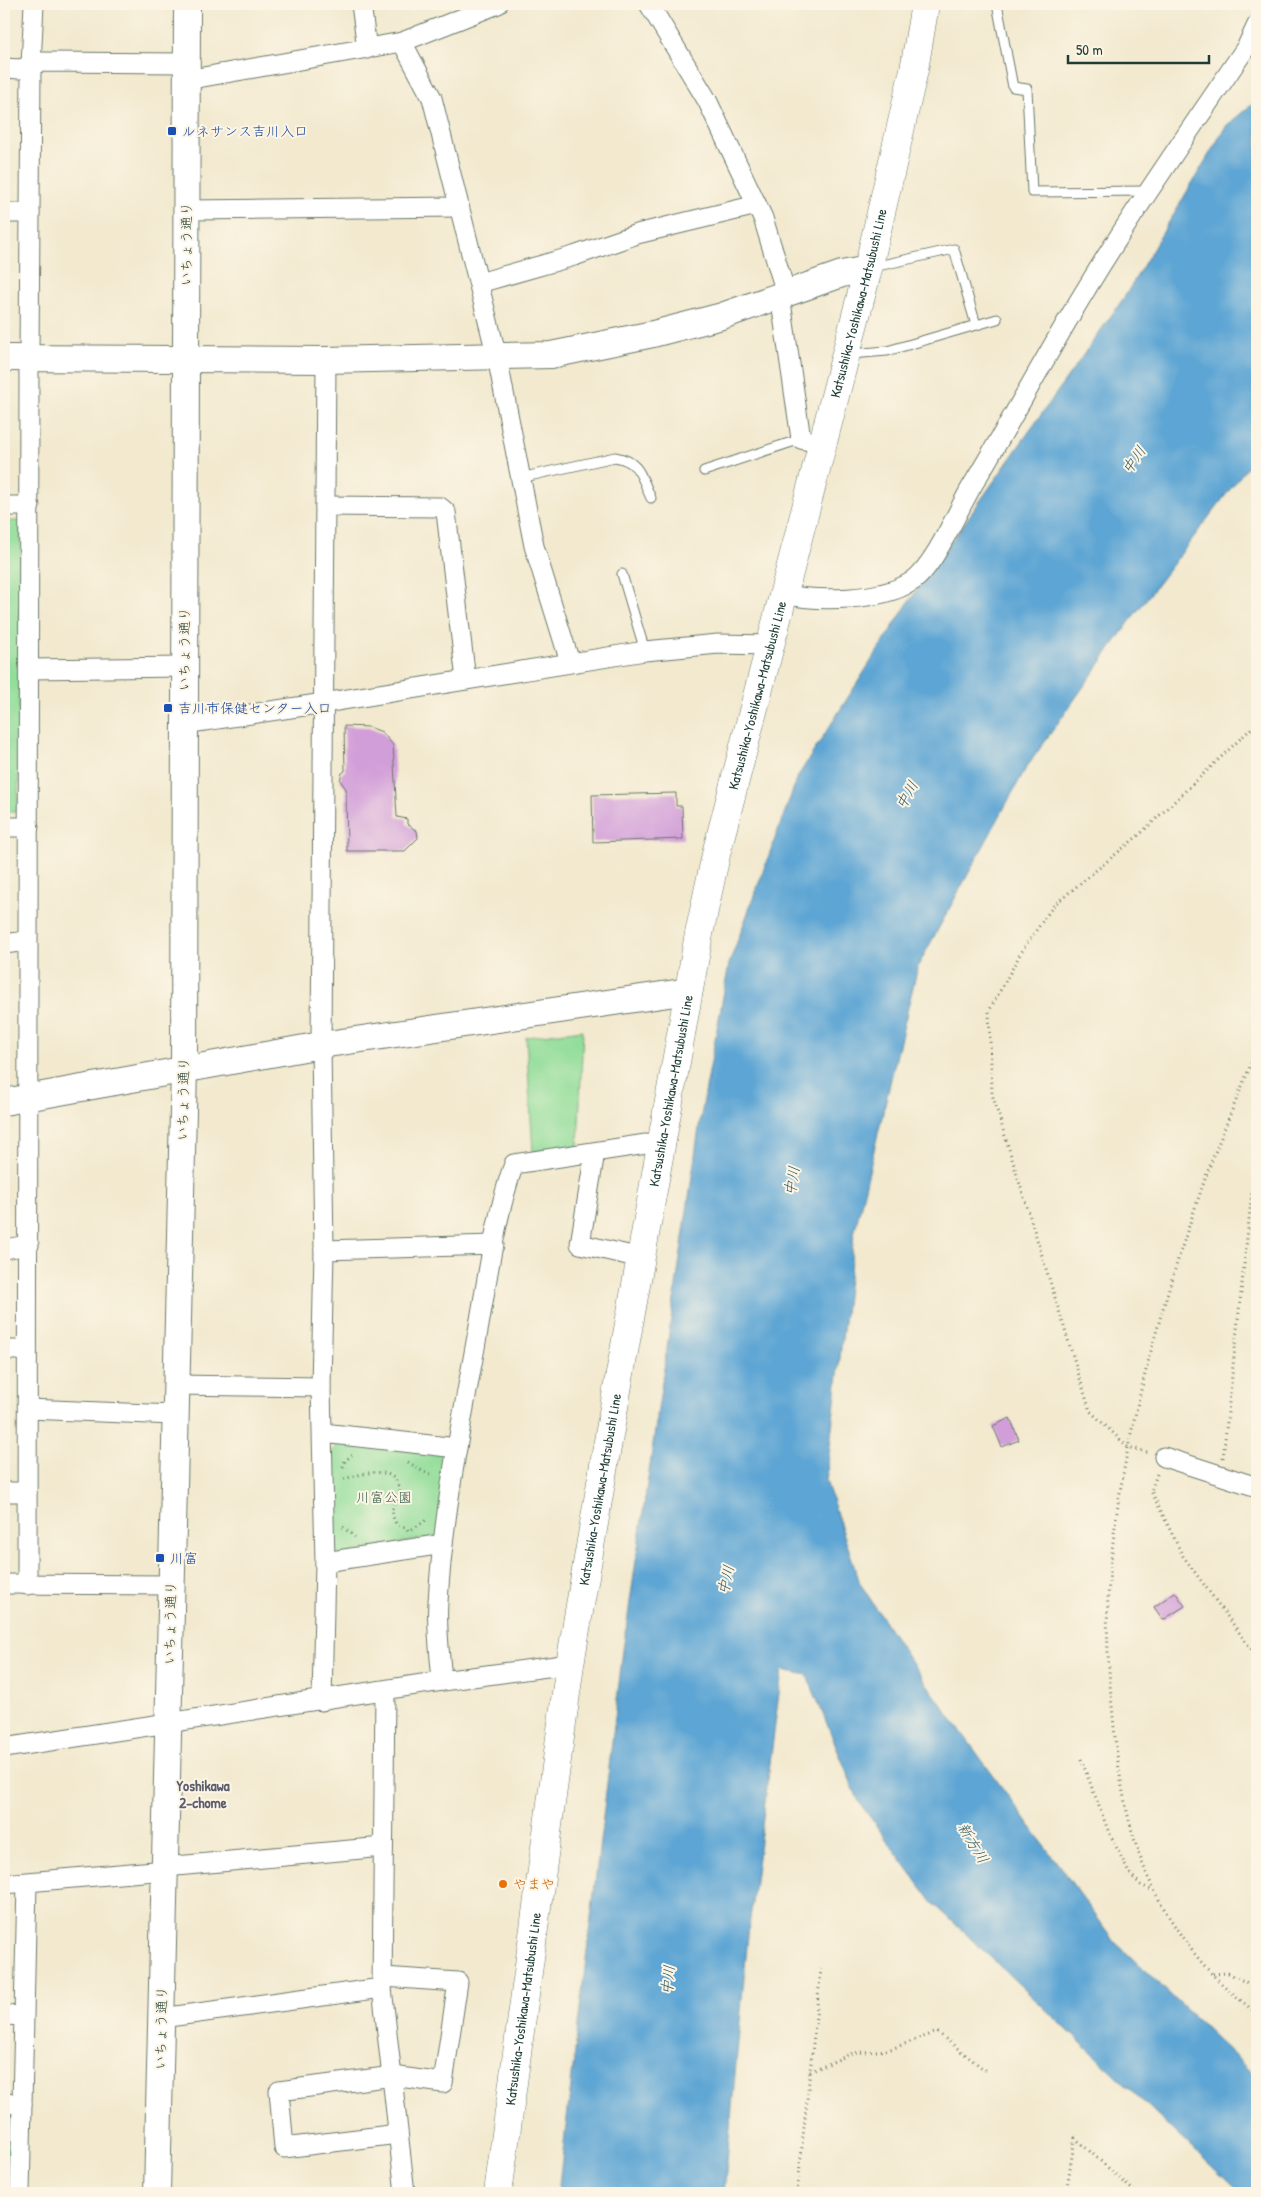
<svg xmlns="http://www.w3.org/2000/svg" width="1261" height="2197" font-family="'Patrick Hand','Klee One',sans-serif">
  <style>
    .green { fill: #91dd99; stroke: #588d66 }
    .water { fill: #5da5d4; stroke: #3e7184 }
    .building { fill: #d29ed9 }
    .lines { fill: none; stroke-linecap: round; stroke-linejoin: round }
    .lane-casing { stroke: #69796a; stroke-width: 11 }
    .street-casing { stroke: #69796a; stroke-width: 21 }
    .secondary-casing { stroke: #69796a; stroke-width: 28 }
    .primary-casing { stroke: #69796a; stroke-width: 29 }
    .path { stroke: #69796a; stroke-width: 3; stroke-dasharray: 1 4; stroke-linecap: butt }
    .lane { stroke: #fff; stroke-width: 9 }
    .street { stroke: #fff; stroke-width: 19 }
    .secondary { stroke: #fff; stroke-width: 26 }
    .primary { stroke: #fff; stroke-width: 28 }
    .transit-dot { fill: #1a4fb4; stroke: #fcf5e5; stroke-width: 2 }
    .food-dot { fill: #e8710a; stroke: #fcf5e5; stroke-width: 2 }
    .labels { text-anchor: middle; stroke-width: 4; stroke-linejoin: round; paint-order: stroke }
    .transit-label { font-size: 14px; fill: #164399; stroke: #fcf5e5; text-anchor: start }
    .street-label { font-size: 14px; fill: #1f3d34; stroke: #fcf5e5 }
    .park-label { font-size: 14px; fill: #365d48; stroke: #fcf5e5 }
    .food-label { font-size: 14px; fill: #c56008; stroke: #fcf5e5; text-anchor: start }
    .water-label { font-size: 15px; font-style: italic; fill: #325c64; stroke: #fcf5e5 }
    .neighbourhood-label { font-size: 15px; font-weight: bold; fill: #5e5f6e; stroke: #fcf5e5 }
  </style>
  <rect width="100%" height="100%" fill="#fcf5e5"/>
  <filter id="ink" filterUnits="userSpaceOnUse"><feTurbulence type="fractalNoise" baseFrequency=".02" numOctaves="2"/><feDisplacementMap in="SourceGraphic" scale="10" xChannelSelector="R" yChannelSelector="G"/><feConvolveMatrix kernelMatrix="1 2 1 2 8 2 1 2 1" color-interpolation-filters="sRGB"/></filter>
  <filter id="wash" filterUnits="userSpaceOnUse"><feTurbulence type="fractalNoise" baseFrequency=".0096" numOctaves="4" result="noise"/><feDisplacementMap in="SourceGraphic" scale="20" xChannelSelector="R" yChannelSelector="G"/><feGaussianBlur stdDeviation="1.12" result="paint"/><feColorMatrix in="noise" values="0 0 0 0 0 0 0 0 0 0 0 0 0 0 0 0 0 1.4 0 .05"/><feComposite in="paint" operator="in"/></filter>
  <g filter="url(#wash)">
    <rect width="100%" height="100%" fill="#f2e9cf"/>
    <g class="green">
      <polygon points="4,521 21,521 18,812 4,812"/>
      <polygon points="583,1030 578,1147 533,1152 526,1037"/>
      <polygon points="339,1443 445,1452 447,1459 439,1536 338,1555 332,1551 332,1450"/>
      <polygon points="15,2110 13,2193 4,2193 4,2111"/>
    </g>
    <polygon class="water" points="1257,100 1257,454 1135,614 1026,768 918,966 854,1234 826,1481 860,1583 907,1656 949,1715 1115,1942 1257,2077 1257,2193 1240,2193 932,1902 859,1802 807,1675 782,1670 748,1935 724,2193 558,2193 623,1650 700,1121 729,964 798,776 910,600 1125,296 1226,126"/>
    <g id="blocks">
      <g class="building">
        <polygon points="344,726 369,727 382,732 393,745 397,817 407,819 407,824 417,831 418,838 405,851 347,851 346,789 340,780 342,773 345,771"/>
        <polygon points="676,793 676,806 682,806 683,839 593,842 592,795"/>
        <polygon points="1010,1418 1019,1440 1002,1447 993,1426"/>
        <polygon points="1175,1592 1185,1606 1163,1620 1154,1607"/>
      </g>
    </g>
  </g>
  <g filter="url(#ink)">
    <use href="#blocks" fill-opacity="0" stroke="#69796a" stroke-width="1"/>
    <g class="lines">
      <defs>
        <g id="lane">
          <polyline points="997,4 1013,87 1027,89 1032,192 1149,191"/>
          <polyline points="873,267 954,249 976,325"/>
          <polyline points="851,354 887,351 997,319"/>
          <polyline points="704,471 801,439"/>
          <path d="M520 478 615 457C640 461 641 477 651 498"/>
          <polyline points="622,574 645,651"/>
        </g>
        <g id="street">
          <polyline points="361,4 367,49"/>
          <polyline points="649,4 707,100 763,218 786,293"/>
          <polyline points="402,42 432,98 497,357 534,546 570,662"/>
          <polyline points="4,68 20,69 41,62 186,63"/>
          <polyline points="186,80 402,42 498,4"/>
          <polyline points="185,210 459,207"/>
          <polyline points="4,213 30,213"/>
          <polyline points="479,283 574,256 637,234 757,205"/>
          <polyline points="780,295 801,439 822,444"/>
          <polyline points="4,506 30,506"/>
          <polyline points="325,506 440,507 446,512 466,680"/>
          <path d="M783 594C817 602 881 601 911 582 934 568 957 511 972 486 1010 423 1044 359 1082 296 1133 211 1191 129 1247 46L1257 25"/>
          <polyline points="29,669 184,667"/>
          <polyline points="184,724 324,703 645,651 718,644 770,645"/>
          <polyline points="4,827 29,827"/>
          <polyline points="4,944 27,941"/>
          <polyline points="595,1152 580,1244 641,1258"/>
          <polyline points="4,1249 29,1245"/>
          <polyline points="324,1250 494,1245"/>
          <polyline points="4,1350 27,1350"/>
          <polyline points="175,1385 321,1387"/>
          <polyline points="28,1409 174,1415"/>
          <polyline points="323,1433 457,1448"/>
          <polyline points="1164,1457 1257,1487"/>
          <polyline points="4,1492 27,1492"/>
          <polyline points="325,1562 443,1544"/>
          <polyline points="4,1584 171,1585"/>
          <polyline points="27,1585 29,358 31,65 34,4"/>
          <path d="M442 1681C440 1655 436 1628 438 1602 443 1512 462 1420 478 1331 488 1276 495 1217 514 1164L646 1144 661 1147"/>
          <polyline points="385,1691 382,1988 405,2193"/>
          <polyline points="322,1701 325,1562 321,1387 324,1250 321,1045 326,360"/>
          <polyline points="4,1748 442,1681 570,1664"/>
          <polyline points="4,1884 154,1871 165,1867 383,1847"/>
          <polyline points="383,1977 458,1982 443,2083 393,2076 279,2091 284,2148 398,2134"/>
          <polyline points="4,2015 23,2016"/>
          <polyline points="161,2018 382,1988"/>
          <polyline points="4,2103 22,2104"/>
          <polyline points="20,2193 27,1883"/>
        </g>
        <g id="secondary">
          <polyline points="4,358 326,360 551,355 653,334 722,316 842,274 868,269"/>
          <polyline points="4,1102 321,1045 689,991"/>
          <polyline points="157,2193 184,1069 187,4"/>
        </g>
        <g id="primary">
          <path id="s1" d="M498 2193 570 1664 611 1424 699 934 717 850 868 269 914 70 925 4"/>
        </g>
      </defs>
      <use href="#lane" class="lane-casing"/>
      <use href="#street" class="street-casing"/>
      <use href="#secondary" class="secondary-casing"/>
      <use href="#primary" class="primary-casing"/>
      <g class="path">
        <polyline points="4,667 5,668"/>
        <path d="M1257 1049C1240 1092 1221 1135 1205 1179 1158 1314 1117 1454 1108 1597 1106 1637 1109 1677 1113 1716 1118 1775 1128 1838 1155 1892 1170 1921 1189 1949 1211 1973 1225 1988 1242 2001 1257 2014"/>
        <polyline points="1147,1452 1128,1447 1090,1411 992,1094 989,1011 1023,949 1054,905 1139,835 1257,723"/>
        <polyline points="1223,1458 1257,1146"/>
        <polyline points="408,1462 422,1471 433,1475"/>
        <polyline points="343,1467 345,1461 352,1455"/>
        <polyline points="1157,1474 1151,1491 1183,1556 1257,1657"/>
        <path d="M344 1479C365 1473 399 1462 400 1496 391 1505 390 1514 397 1525L407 1528 408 1531"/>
        <polyline points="343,1527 355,1537"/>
        <polyline points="412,1529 424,1522 427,1518"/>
        <polyline points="1081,1759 1108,1830 1129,1873 1141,1885 1154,1891"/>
        <polyline points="1213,1974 1228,1973 1257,1988"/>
        <polyline points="810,2072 853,2053 888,2050 937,2032 986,2071"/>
        <polyline points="797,2193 821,1969"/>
        <polyline points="1066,2193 1075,2138 1136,2193"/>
      </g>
      <use href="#lane" class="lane"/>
      <use href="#street" class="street"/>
      <use href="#secondary" class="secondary"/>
      <use href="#primary" class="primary"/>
    </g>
  </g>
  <g class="transit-dot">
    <rect x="167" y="126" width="10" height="10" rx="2.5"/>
    <rect x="163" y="703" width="10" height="10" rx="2.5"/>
    <rect x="155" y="1553" width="10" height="10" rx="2.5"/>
  </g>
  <circle class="food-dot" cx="503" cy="1884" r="5"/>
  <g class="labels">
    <g class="transit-label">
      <text x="182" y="136">ルネサンス吉川入口</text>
      <text x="178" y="713">吉川市保健センター入口</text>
      <text x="170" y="1563">川富</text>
    </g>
    <g class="street-label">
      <text transform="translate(186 244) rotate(-90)" y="5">いちょう通り</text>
      <text dy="5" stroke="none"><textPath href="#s1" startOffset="1926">Katsushika-Yoshikawa-Matsubushi Line</textPath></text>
      <text transform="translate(184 649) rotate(-90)" y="5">いちょう通り</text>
      <text dy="5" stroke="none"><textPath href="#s1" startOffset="1521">Katsushika-Yoshikawa-Matsubushi Line</textPath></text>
      <text dy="5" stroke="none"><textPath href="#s1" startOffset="1116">Katsushika-Yoshikawa-Matsubushi Line</textPath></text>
      <text transform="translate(183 1099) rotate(-89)" y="5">いちょう通り</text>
      <text dy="5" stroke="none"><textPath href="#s1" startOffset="711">Katsushika-Yoshikawa-Matsubushi Line</textPath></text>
      <text transform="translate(170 1623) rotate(-89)" y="5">いちょう通り</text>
      <text dy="5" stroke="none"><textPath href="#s1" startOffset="186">Katsushika-Yoshikawa-Matsubushi Line</textPath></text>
      <text transform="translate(161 2028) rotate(-89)" y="5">いちょう通り</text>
    </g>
    <g class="park-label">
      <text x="384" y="1502">川富公園</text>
    </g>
    <g class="food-label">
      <text x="513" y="1889">やまや</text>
    </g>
    <g class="water-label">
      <text transform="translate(1134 460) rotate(-55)" y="5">中川</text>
      <text transform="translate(907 795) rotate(-61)" y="5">中川</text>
      <text transform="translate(792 1181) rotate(-81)" y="5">中川</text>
      <text transform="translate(726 1580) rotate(-77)" y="5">中川</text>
      <text transform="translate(973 1843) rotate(59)" y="5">新方川</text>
      <text transform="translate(668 1980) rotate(-84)" y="5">中川</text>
    </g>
    <g class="neighbourhood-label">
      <text x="203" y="1791">Yoshikawa<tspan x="203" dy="17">2-chome</tspan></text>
    </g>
  </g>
  <rect width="1261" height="2197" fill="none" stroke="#fcf5e5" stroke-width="20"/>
  <path d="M1068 55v8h141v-8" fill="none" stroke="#1f3d34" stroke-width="2.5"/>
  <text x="1076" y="55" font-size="15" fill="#1f3d34" stroke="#fcf5e5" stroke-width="4" paint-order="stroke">50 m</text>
</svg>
